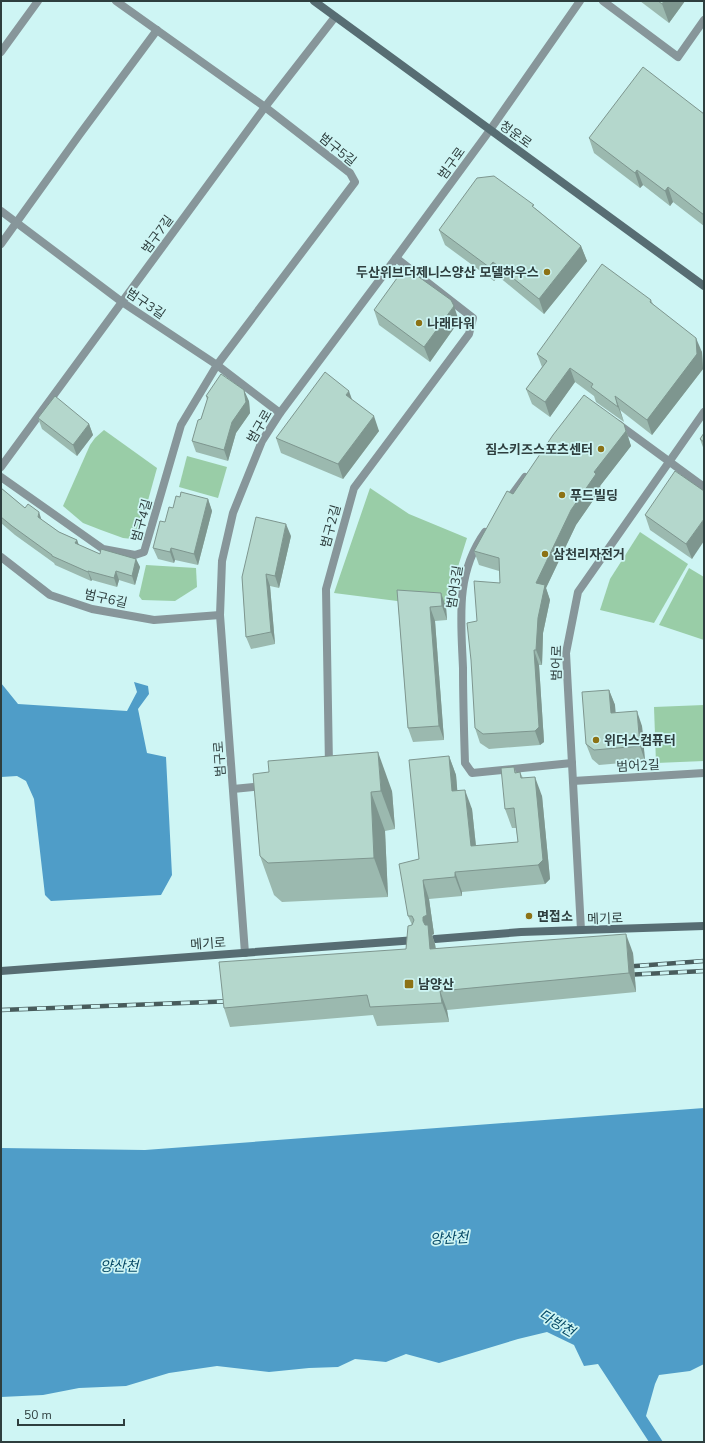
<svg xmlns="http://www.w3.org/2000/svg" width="705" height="1443" font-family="'Nunito Sans','Noto Sans KR',sans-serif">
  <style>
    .green { fill: #99cda7 }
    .water { fill: #4f9dc8 }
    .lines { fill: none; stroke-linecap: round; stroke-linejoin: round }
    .street { stroke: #87969a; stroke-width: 8 }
    .secondary { stroke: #576d73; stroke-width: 8 }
    .rail-casing { stroke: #485c5c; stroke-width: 4.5 }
    .rail { stroke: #cef5f4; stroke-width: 3; stroke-dasharray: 9; stroke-linecap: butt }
    .wall { fill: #9bb9af }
    .shaded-wall { fill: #7e968f }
    .building { fill: #b4d7cc; stroke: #7e968f }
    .poi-dot { fill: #8c7215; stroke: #cef5f4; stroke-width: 1.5 }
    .labels { text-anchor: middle; stroke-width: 3.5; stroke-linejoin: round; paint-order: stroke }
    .street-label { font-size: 13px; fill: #2e3e3e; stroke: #cef5f4 }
    .poi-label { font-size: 13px; font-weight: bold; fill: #2e3e3e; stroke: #cef5f4; text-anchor: start }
    .water-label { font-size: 14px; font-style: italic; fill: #044764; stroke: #cef5f4 }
  </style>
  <rect width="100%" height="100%" fill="#cef5f4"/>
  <g class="green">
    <polygon points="104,430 157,468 139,533 136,537 132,539 123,538 101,530 83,523 63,506 90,445 95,438"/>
    <polygon points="187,456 227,467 218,498 179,487"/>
    <polygon points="370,488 409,514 467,538 446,605 397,601 334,593"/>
    <polygon points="640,532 688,564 654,623 600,610 610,579"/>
    <polygon points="146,565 196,568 197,587 175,601 142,600 139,596"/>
    <polygon points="689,568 704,577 704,640 659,625"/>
    <polygon points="704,705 704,761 656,763 654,707"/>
  </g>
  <g class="water">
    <polygon points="134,682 148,686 149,694 138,709 147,753 166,757 172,875 161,895 51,901 45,895 34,799 26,781 17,776 1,777 1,683 18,704 127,711 137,692"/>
    <polygon points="704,1108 704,1364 690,1371 659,1375 655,1384 646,1416 663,1442 649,1442 598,1364 584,1366 574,1345 547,1332 518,1339 439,1363 406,1354 386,1362 355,1359 338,1367 309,1368 269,1372 217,1366 169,1373 126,1386 79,1388 43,1395 1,1397 1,1148 145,1150"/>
  </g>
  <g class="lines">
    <g class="street">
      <polyline points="603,1 678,57 704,20"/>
      <polyline points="1,52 38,1"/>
      <polyline points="1,211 122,302 217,365 280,413"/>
      <polyline points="1,244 80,134 157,30"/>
      <polyline points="618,424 704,487"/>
      <polyline points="1,467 265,107 335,17"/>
      <polyline points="1,477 103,549 135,555 144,552 181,425 217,365 355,182 350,173 265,107 116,1"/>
      <polyline points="506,503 525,477"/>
      <path d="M485 532C455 574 461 619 463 668 463 700 464 732 465 763L472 773 572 763"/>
      <polyline points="1,557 50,595 92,609 154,620 220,615"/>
      <polyline points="329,766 326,589 354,488 469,334 473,318 396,258"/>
      <polyline points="573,781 704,773"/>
      <polyline points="233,789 263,786"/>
      <polyline points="581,930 566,653 578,592 704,412"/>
      <polyline points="245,953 220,615 222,561 233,513 262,441 280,413 396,258 490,130 580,1"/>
    </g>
    <g class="secondary">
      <polyline points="314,1 704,286"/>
      <polyline points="435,939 521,932 704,926"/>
      <polyline points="1,971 416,940"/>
    </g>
    <defs>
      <g id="rail">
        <polyline points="622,967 704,961"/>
        <polyline points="624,975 704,971"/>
        <polyline points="1,1010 235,1001"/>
      </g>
    </defs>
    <use href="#rail" class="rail-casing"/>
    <use href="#rail" class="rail"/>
  </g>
  <g class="wall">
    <polygon points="640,1 685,1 669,23"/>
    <polygon points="704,114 704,226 673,202 670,206 643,185 640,188 594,153 589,138"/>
    <polygon points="535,208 581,246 587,261 544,314 498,276 494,281 445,245 439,230"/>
    <polygon points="651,300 653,304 702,352 703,369 652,435 620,410 624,422 596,402 594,396 575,382 550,417 532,404 526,389 542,367 537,354"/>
    <polygon points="374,310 459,321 430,362 379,325"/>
    <polygon points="206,396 249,401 250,413 236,433 228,461 196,452 192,441 201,419 207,400"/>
    <polygon points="352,400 379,431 343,479 281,453 276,438"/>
    <polygon points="38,418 89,424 93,435 77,456 42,429"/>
    <polygon points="624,424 631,446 600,486 601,489 576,525 546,588 550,600 543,633 542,665 539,665 544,742 540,745 489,749 480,743 475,728 477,621 500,583 499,571 479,565 474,551 513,494"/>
    <polygon points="704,433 704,450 700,439"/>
    <polygon points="1,488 25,508 59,532 77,540 79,545 100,554 136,559 140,567 135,585 119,580 117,587 92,580 91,581 55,565 54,563 15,535 1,523"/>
    <polygon points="704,491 692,559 650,530 645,515"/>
    <polygon points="180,497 208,499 212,511 198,565 175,560 174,563 158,559 153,548 165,522"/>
    <polygon points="291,536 279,588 270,586 275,644 251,649 246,637 242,577"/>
    <polygon points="397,590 446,607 447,620 435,621 444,740 413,742 408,728"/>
    <polygon points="609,690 615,705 615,713 642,726 645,761 599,765 592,759 586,744"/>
    <polygon points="449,756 456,775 457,790 472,809 476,846 518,842 516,828 512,828 505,809 514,767 516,772 520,772 523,778 542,796 550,879 545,884 462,892 462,896 429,899 434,934 432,935 435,944 436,948 633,953 636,992 447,1010 449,1022 377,1026 373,1015 230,1027 224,1008 406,949 412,925 408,916 419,859"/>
    <polygon points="253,774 392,791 395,829 385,831 388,897 282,902 274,895 260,856"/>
  </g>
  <g class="shaded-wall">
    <polygon points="664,1 685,1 669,23 662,4"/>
    <polygon points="637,170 643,185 640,188 635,173"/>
    <polygon points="668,187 673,202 670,206 665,191"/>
    <polygon points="581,246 587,261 544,314 539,299"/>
    <polygon points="493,262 498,276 494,281 489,267"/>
    <polygon points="454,306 459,321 430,362 424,347"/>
    <polygon points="696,338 702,352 703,369 652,435 647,420"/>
    <polygon points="570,368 575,382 550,417 545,402"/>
    <polygon points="244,390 249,401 250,413 236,433 228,461 224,450 232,422"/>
    <polygon points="349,391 354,405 346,395"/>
    <polygon points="615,396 620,410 624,422 618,407"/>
    <polygon points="374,416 379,431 343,479 338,464"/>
    <polygon points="89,424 93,435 77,456 73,445"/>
    <polygon points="624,424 631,446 600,486 601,489 576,525 546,588 550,600 543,633 542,665 536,650 536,583 571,510"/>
    <polygon points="208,499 212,511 198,565 194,554"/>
    <polygon points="39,512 42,521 38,517"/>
    <polygon points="704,519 704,541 692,559 686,544"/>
    <polygon points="286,524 291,536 279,588 275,576"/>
    <polygon points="77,540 80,549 75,543"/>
    <polygon points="171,548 175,560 174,563 170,552"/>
    <polygon points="136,559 140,567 135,585 132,576"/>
    <polygon points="88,571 92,580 91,581 88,572"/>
    <polygon points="116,571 119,580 117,587 114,578"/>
    <polygon points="266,574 270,586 275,644 271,632"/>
    <polygon points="441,593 446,607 447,620 442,606"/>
    <polygon points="430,607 435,621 444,740 439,726"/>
    <polygon points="534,650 539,665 544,742 540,745 535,731"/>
    <polygon points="609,690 615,705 617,728 611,713"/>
    <polygon points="637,711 642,726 645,761 640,746"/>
    <polygon points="378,752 392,791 395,829 381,791"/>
    <polygon points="449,756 456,775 459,810 452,791"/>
    <polygon points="535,777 542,796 550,879 545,884 538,865"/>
    <polygon points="465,790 472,809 478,866 471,846"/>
    <polygon points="371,792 385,831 388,897 374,858"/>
    <polygon points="455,872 462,892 462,896 455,877"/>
    <polygon points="423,880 429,899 434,934 432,935 435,944 437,968 430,949 423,921"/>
    <polygon points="626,934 633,953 636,992 629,973"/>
    <polygon points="440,991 447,1010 449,1022 442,1003"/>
  </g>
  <g class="building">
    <polygon points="658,1 664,1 662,4"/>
    <polygon points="643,67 704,114 704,215 668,187 665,191 637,170 635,173 589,138"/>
    <polygon points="494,176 534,205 532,206 581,246 539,299 493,262 489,267 439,230 477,178"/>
    <polygon points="602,264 651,300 650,302 696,338 697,354 647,420 615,396 618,407 591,387 593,384 570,368 545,402 526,389 547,361 537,354"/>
    <polygon points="405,267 451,300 454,306 424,347 374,310"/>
    <polygon points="325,372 349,391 346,395 374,416 338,464 276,438"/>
    <polygon points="221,374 244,390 246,402 232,422 224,450 192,441 198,420 201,419 208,397 206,396"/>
    <polygon points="584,395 624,424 626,431 594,472 596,474 571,510 536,583 545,585 538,618 536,650 534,650 539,727 535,731 483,734 475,728 471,660 467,623 477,621 474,581 500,583 499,558 474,551 507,491 513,494 553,435"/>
    <polygon points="55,396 89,424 73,445 38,418"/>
    <polygon points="704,433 704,442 700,439"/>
    <polygon points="675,471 704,491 704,519 686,544 645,515"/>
    <polygon points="1,488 25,508 28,504 39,512 38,517 59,532 77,540 75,543 100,554 101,549 136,559 132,576 116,571 114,578 88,571 88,572 52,556 52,555 12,526 1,517"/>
    <polygon points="181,492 208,499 194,554 171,548 170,552 153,548 160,521 165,522 169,507 173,508 176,496 180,497"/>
    <polygon points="256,517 286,524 275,576 266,574 271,632 246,637 242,577"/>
    <polygon points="397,590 441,593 442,606 430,607 439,726 408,728"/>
    <polygon points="609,690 611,713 637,711 640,746 594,750 586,744 582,692"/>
    <polygon points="378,752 381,791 371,792 374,858 268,863 260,856 253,774 269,772 268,761"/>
    <polygon points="449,756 452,791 465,790 471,846 518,842 514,808 505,809 501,768 514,767 515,773 520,772 521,778 535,777 543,860 538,865 455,872 455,877 423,880 427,915 423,917 423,921 425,925 428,925 430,949 626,934 629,973 440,991 442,1003 370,1007 367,995 224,1008 219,962 406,949 408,926 412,925 414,920 412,916 408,916 399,864 419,859 409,760"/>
  </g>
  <g class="poi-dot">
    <circle cx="547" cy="272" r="4"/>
    <circle cx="419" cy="323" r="4"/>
    <circle cx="601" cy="449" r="4"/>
    <circle cx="562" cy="495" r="4"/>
    <circle cx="545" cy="554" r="4"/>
    <circle cx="596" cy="740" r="4"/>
    <circle cx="529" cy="916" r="4"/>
    <rect x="404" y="979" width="10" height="10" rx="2"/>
  </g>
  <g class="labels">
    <g class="street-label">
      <text transform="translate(516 134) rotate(36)" y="5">청운로</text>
      <text transform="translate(338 149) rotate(39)" y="5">범구5길</text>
      <text transform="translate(451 163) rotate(-54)" y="5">범구로</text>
      <text transform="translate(157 234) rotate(-54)" y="5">범구7길</text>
      <text transform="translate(146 303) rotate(34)" y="5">범구3길</text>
      <text transform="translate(259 426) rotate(-60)" y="5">범구로</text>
      <text transform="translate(141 520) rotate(-74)" y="5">범구4길</text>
      <text transform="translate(330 526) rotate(-75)" y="5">범구2길</text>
      <text transform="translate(454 587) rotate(-81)" y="5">범어3길</text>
      <text transform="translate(106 598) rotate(13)" y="5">범구6길</text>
      <text transform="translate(556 663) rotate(-89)" y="5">범어로</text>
      <text transform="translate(219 759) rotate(-94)" y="5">범구로</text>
      <text transform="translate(638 765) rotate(-3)" y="5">범어2길</text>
      <text transform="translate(605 918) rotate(-2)" y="5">메기로</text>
      <text transform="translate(208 943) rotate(-4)" y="5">메기로</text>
    </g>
    <g class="poi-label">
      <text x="539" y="277" text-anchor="end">두산위브더제니스양산 모델하우스</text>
      <text x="427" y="328">나래타워</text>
      <text x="593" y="454" text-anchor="end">짐스키즈스포츠센터</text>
      <text x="570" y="500">푸드빌딩</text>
      <text x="553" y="559">삼천리자전거</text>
      <text x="604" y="745">위더스컴퓨터</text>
      <text x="537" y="921">면접소</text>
      <text x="418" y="989">남양산</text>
    </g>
    <g class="water-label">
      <text transform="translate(449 1238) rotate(-3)" y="5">양산천</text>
      <text x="119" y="1271">양산천</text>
      <text transform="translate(557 1323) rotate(31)" y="5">다방천</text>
    </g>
  </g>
  <rect width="705" height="1443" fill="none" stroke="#2e3e3e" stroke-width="4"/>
  <path d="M18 1419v6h106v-6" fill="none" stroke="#2e3e3e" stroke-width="2"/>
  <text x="24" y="1419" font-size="12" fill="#2e3e3e" stroke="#cef5f4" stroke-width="3" paint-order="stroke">50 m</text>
</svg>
